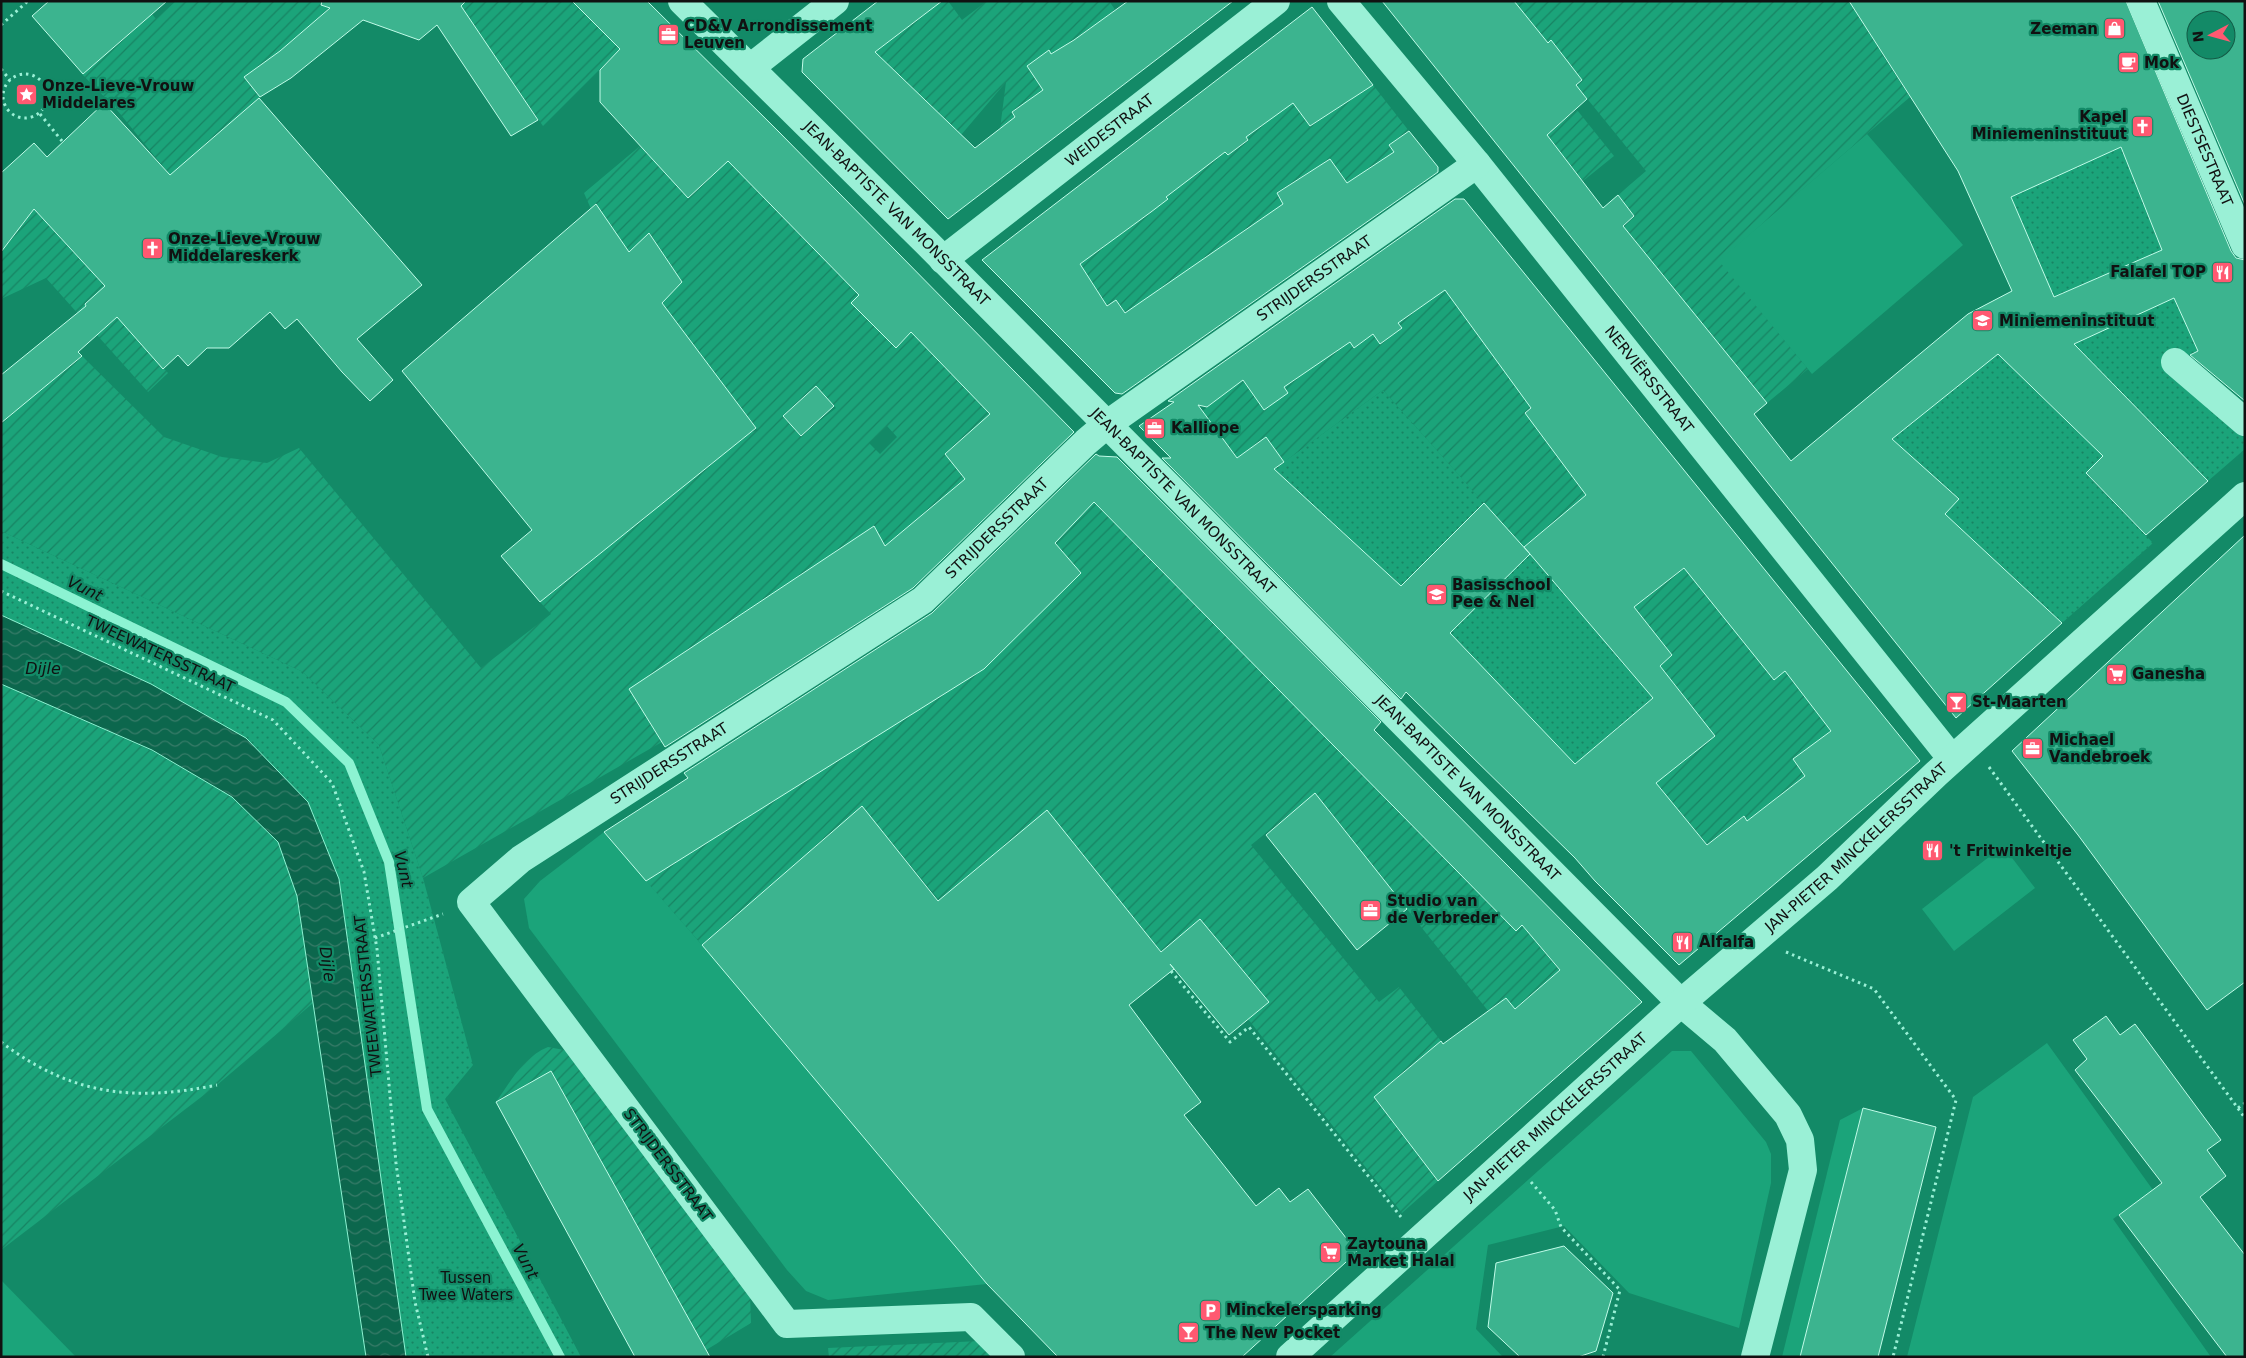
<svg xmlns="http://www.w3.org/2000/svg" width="2246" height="1358" font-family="'DejaVu Sans',sans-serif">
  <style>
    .grass { fill: #1ba47a }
    .park { fill: url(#park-dots) }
    .garden { fill: url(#garden-furrows); fill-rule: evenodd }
    .water { fill: url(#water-waves); stroke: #8cf3d2 }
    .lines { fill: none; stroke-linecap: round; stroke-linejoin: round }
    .stream { stroke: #8cf3d2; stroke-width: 10 }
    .building { fill: #3cb48f; stroke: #c1fce9; fill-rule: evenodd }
    .path { stroke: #9af0d6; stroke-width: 3; stroke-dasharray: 2.5 4; stroke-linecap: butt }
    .minor { stroke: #9af0d6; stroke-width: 28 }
    .labels { text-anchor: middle; stroke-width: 4.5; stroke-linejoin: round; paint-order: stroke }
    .poi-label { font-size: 15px; font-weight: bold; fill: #111; stroke: #138a67; text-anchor: start }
    .street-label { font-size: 15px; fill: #111; stroke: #138a67 }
    .park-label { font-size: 15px; fill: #111; stroke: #138a67 }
    .water-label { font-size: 16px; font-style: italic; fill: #111; stroke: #138a67 }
  </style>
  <defs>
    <pattern id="park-dots" width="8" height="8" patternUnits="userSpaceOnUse" patternTransform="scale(1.25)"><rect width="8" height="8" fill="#1ba47a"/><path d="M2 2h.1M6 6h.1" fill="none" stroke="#178463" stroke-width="1.8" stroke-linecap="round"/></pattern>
    <pattern id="garden-furrows" width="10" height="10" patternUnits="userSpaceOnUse" patternTransform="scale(1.25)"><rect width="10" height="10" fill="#1ba47a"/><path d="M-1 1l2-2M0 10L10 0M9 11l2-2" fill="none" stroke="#178463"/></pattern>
    <pattern id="water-waves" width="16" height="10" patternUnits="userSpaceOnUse" patternTransform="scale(1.25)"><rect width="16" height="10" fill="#0c674d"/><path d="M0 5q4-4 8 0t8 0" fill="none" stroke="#377b68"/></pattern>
  </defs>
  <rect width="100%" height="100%" fill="#138a67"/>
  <g class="grass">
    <polygon points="1867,134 1963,245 1812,374 1718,261"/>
    <polygon points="604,832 702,945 987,1284 828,1300 806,1291 787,1270 529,928 524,899 540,881"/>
    <polygon points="2003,846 2035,888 1954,951 1922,909"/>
    <polygon points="2047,1043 2153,1190 2113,1219 2211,1357 1907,1357 1973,1097"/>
    <polygon points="1672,1051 1691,1051 1766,1142 1771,1154 1771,1183 1739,1328 1629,1293 1564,1226 1488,1245 1476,1329 1503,1357 1330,1357"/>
    <polygon points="1863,1108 1800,1357 1782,1357 1840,1120"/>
    <polygon points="1,1280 76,1357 1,1357"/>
  </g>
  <g class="park">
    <polygon points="2121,147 2162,250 2054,297 2011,197"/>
    <polygon points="2174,298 2182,316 2194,310 2210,345 2182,358 2245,432 2245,449 2208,481 2074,344"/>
    <polygon points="1998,354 2103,456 2086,474 2153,543 2062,623 1945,514 1959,499 1892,439"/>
    <polygon points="1383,390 1484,503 1418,569 1445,600 1431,614 1274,469"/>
    <polygon points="1,531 303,672 379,745 423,878 473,1065 445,1099 581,1357 406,1357 339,879 151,684 1,615"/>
    <polygon points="1530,554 1653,698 1575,764 1450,633"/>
  </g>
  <g class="garden">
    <polygon points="176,1 339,1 275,55 244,77 260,97 170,175 117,110 79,71 102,49 106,54 152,14 156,19"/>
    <polygon points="457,1 571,1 620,49 543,126"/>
    <polygon points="942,1 948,1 962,20 987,1 1109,1 1128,28 1093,26 1052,55 1049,51 1027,66 1046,94 1012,112 1015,117 1000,129 1006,82 961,135 900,76 894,80 874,53"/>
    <polygon points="1498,1 1849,1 1877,45 1942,1 1955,6 1881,53 1910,97 1719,261 1808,369 1767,403 1623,226 1634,216 1618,195 1646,171 1576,85 1582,80 1551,41 1533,55"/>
    <polygon points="1373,85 1409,131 1389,145 1394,152 1347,183 1330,159 1277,192 1288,211 1262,218 1196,264 1209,284 1191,297 1177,277 1151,295 1132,324 1117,300 1107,306 1069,250 1127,230 1167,199 1165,194 1205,167 1219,143 1228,155 1248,141 1245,137 1293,102 1311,126"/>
    <polygon points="1577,110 1614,156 1583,181 1546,135"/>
    <path d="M640 146 728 161 859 295 852 304 896 347 911 332 1019 444 968 433 945 454 965 479 885 546 873 527 630 689 662 742 423 878 379 745 303 672 1 531V423L82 356 164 437 222 457 267 463 299 448 481 668 551 614 540 602 751 432 758 431 662 303 682 282 650 233 625 255 591 209 584 193ZM816 386 836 408 801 436 783 417ZM887 426 897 437 880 454 869 443Z"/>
    <polygon points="34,209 105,286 85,305 106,327 120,315 127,328 168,373 148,392 46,278 1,299 1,234 9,242"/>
    <polygon points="1446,275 1507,369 1586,495 1523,547 1383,390 1284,462 1266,437 1237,458 1202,411 1223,395 1237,372 1284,387 1343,332 1354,347 1373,334 1380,344 1402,328 1391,312 1419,308 1433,299 1426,288"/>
    <polygon points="1094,501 1516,931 1522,925 1560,971 1514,1009 1505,998 1489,1012 1315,794 1251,845 1379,1002 1399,987 1441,1041 1374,1097 1438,1181 1402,1213 1248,1019 1269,1002 1201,920 1161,952 1047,811 939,900 862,806 702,945 646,881 984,668 1081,573 1055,543"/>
    <polygon points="1685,568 1774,679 1785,671 1834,734 1793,759 1805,776 1747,821 1743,816 1707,844 1655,782 1714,736 1673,682 1653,698 1640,683 1672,655 1634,607"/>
    <polygon points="1,684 152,751 232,797 278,842 297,895 313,1003 217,1085 1,1250"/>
    <path d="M548 1047 564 1050 574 1056 750 1294 751 1323 706 1350 551 1071 496 1102C511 1081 523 1057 548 1047Z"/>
    <polygon points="980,1341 997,1357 829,1357 828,1348"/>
  </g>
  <polygon class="water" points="1,615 151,684 246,738 308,802 339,879 406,1357 366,1357 297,896 278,842 232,797 152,750 1,684"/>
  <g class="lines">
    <polyline class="stream" points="1,564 286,702 349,763 389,862 427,1109 560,1357"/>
  </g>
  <g class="building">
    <polygon points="49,1 167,1 83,74 32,16"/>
    <polygon points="322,1 466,1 461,6 538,120 511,136 437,25 419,40 363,20 291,78 260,97 244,77 280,51 330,8 321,5"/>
    <polygon points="572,1 647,1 779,132 1074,432 913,588 665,747 629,689 874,526 885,546 965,479 945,454 990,414 911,332 896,348 851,303 859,295 728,161 688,198 600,102 600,70 620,49"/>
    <polygon points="878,1 942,1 875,52 975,148 1015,117 1012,112 1043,90 1027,66 1049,50 1051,54 1074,40 1128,1 1233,1 948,219 802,72 803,59"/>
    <path d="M1382 1H1514L1548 43 1551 40 1582 80 1576 85 1587 99 1547 135 1603 208 1618 195 1634 216 1623 226 1767 403 1754 414 1791 461 1968 314 2012 291 1958 171 1849 1H2126L2231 251 2236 258 2245 260V401L2190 355 2198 351 2174 298 2074 344 2208 481 2146 535 2086 473 2103 456 1998 354 1892 439 1959 499 1945 514 2062 623 1956 718ZM2121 147 2162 250 2054 297 2011 197Z"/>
    <path d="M2158 1H2245V205ZM2196 20H2226V50H2196Z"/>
    <polygon points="1312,7 1373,85 1310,126 1293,103 1246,137 1248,140 1228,155 1225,152 1166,197 1168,199 1151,212 1080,264 1107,306 1116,300 1125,313 1283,204 1277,193 1330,159 1347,183 1394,152 1389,145 1409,131 1438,167 1438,172 1122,394 1115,393 982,260"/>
    <polygon points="259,98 422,285 357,339 393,380 370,401 342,372 297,319 285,329 270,312 229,348 207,348 188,366 178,355 163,369 117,317 78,352 82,356 1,423 1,375 86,306 85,304 105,286 34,209 1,252 1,173 34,143 47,157 104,103 170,175"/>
    <path d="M1455 199H1464L1920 761 1679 965 1595 881 1575 858 1406 692 1401 699 1162 458H1171L1139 426 1174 402 1168 401ZM1445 290 1531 408 1525 413 1586 495 1524 547 1653 698 1575 764 1450 633 1530 554 1484 503 1401 586 1274 469 1284 462 1266 437 1237 458 1198 405 1207 407 1243 380 1264 410 1288 393 1284 387 1350 342 1354 348 1373 334 1380 344 1402 328 1398 323ZM1684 568 1774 680 1785 671 1831 731 1793 759 1805 776 1747 821 1744 816 1707 845 1656 783 1715 736 1660 666 1672 655 1634 607Z"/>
    <polygon points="596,204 629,252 649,233 682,282 662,303 756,428 540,602 501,556 532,530 402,371"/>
    <polygon points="816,386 834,406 801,436 783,416"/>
    <polygon points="1096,454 1099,456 1117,457 1381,722 1374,730 1642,1002 1438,1181 1374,1097 1441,1041 1443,1044 1506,998 1515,1009 1560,970 1522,925 1516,931 1094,502 1055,543 1081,573 984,669 646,881 604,832 688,778 684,773 932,613"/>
    <polygon points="2245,535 2245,982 2207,1010 2078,835 2012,751"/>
    <polygon points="1315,793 1407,909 1357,950 1266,835"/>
    <polygon points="862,806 938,901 1047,810 1161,952 1200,919 1269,1002 1229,1035 1170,964 1174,969 1129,1005 1201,1102 1184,1115 1256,1206 1279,1188 1290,1202 1308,1189 1357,1252 1242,1357 1058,1357 987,1284 702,945"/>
    <polygon points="2106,1016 2120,1035 2135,1024 2221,1140 2207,1150 2226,1176 2200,1197 2245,1255 2245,1357 2227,1357 2119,1215 2162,1183 2075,1070 2087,1059 2073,1040"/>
    <polygon points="551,1071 710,1357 635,1357 496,1102"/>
    <polygon points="1863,1108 1936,1127 1878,1357 1800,1357"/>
    <polygon points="1564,1246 1613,1293 1596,1351 1578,1357 1520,1357 1488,1327 1496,1263"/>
  </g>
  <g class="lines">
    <g class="path">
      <polyline points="1,25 28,1"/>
      <polyline points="1,69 10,80"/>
      <circle cx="25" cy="96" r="22"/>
      <polyline points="40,114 62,141"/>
      <polyline points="1,591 273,720 332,783 364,872 377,949 396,1163 415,1302 428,1357"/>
      <polyline points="1989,767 2245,1118"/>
      <polyline points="375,938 443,914"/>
      <polyline points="1786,952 1874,989 1956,1100 1893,1357"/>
      <polyline points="1171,971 1230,1042 1249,1027 1401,1217"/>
      <path d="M1 1042C71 1095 133 1102 217 1085"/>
      <polyline points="2238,1108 2245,1103"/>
      <polyline points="1531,1182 1555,1210 1561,1227 1620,1290 1603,1357"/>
    </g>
    <g class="minor">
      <path id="s1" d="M682 1 925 241 1681 1003 1725 1040 1788 1115 1800 1140 1803 1170 1755 1357"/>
      <path id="s2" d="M1341 1 1477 164 1952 759"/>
      <path id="s3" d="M2141 1 2245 245"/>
      <polyline points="750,68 835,1"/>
      <path id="s4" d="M943 260 1276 1"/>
      <polyline points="2175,362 2245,422"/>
      <path id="s5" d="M1011 1357 971 1317 787 1324 471 902 521 859 923 600 1086 442 1106 425 1477 164"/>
      <path id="s6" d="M1290 1357 1681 1003 1827 878 1936 774 2245 496"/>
    </g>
  </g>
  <defs>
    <symbol id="shop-square" viewBox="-11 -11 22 22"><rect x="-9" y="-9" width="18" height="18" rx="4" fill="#ff5971" stroke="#138a67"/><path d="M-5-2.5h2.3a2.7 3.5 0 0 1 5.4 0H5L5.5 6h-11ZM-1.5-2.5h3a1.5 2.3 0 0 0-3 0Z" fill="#fff"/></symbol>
    <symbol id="office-square" viewBox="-11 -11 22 22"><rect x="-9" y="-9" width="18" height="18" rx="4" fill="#ff5971" stroke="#138a67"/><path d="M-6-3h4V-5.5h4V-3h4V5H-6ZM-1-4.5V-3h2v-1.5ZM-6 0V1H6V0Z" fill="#fff"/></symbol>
    <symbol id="cafe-square" viewBox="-11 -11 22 22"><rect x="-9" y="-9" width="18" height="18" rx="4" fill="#ff5971" stroke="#138a67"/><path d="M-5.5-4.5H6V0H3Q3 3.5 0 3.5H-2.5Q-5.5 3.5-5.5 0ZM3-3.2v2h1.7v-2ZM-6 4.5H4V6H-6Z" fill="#fff"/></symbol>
    <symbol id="sight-square" viewBox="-11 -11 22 22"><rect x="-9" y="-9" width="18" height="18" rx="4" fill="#ff5971" stroke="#138a67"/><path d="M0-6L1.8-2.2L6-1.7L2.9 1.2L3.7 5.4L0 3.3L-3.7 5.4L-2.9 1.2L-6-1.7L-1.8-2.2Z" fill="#fff"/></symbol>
    <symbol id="church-square" viewBox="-11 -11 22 22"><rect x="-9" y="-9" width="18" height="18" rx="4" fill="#ff5971" stroke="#138a67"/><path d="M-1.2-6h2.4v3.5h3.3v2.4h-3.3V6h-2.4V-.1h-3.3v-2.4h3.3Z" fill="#fff"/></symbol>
    <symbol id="restaurant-square" viewBox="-11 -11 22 22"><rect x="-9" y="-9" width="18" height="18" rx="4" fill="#ff5971" stroke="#138a67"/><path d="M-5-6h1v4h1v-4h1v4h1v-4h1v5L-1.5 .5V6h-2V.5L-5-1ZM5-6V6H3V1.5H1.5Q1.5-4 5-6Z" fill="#fff"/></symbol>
    <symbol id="school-square" viewBox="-11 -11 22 22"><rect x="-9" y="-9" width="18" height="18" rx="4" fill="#ff5971" stroke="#138a67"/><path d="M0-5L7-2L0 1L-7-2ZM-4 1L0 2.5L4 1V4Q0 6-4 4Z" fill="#fff"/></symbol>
    <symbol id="supermarket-square" viewBox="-11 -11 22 22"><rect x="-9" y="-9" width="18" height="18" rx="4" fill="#ff5971" stroke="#138a67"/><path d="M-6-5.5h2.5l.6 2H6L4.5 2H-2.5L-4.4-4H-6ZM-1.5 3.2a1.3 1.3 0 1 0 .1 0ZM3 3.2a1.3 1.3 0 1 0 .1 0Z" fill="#fff"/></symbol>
    <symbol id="bar-square" viewBox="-11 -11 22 22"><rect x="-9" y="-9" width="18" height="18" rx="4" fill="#ff5971" stroke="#138a67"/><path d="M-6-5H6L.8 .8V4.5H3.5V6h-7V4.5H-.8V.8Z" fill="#fff"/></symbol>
    <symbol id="parking-square" viewBox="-11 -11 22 22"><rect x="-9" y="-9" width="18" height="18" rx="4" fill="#ff5971" stroke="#138a67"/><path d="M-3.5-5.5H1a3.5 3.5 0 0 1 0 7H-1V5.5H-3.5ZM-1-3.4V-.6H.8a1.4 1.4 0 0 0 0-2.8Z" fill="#fff"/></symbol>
  </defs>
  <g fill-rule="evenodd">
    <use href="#shop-square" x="2102" y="16" width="25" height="25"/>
    <use href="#office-square" x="656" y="22" width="25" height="25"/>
    <use href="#cafe-square" x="2116" y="50" width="25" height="25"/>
    <use href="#sight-square" x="14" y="82" width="25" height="25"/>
    <use href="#church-square" x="2130" y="114" width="25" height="25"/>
    <use href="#church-square" x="140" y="236" width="25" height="25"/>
    <use href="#restaurant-square" x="2210" y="260" width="25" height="25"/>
    <use href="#school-square" x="1970" y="308" width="25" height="25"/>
    <use href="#office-square" x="1142" y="416" width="25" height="25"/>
    <use href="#school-square" x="1424" y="582" width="25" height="25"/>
    <use href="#supermarket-square" x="2104" y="662" width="25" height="25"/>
    <use href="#bar-square" x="1944" y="690" width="25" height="25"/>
    <use href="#office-square" x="2020" y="736" width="25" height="25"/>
    <use href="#restaurant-square" x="1920" y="838" width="25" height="25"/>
    <use href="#office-square" x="1358" y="898" width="25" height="25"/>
    <use href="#restaurant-square" x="1670" y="930" width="25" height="25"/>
    <use href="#supermarket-square" x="1318" y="1240" width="25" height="25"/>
    <use href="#parking-square" x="1198" y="1298" width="25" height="25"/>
    <use href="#bar-square" x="1176" y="1320" width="25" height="25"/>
  </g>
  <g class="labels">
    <g class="poi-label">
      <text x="684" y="31">CD&amp;V Arrondissement<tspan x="684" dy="17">Leuven</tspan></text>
      <text x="2098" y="34" text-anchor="end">Zeeman</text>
      <text x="2144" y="68">Mok</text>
      <text x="42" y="91">Onze-Lieve-Vrouw<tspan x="42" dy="17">Middelares</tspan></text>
      <text x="2127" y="122" text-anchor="end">Kapel<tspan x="2127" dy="17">Miniemeninstituut</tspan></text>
      <text x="168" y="244">Onze-Lieve-Vrouw<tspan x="168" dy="17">Middelareskerk</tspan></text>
      <text x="2206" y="277" text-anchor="end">Falafel TOP</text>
      <text x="1999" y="326">Miniemeninstituut</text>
      <text x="1171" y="433">Kalliope</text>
      <text x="1452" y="590">Basisschool<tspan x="1452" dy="17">Pee &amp; Nel</tspan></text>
      <text x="2132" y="679">Ganesha</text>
      <text x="1972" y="707">St-Maarten</text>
      <text x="2049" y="745">Michael<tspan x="2049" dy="17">Vandebroek</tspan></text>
      <text x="1949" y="856">'t Fritwinkeltje</text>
      <text x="1387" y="906">Studio van<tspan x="1387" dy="17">de Verbreder</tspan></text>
      <text x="1699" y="947">Alfalfa</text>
      <text x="1347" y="1249">Zaytouna<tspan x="1347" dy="17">Market Halal</tspan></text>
      <text x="1226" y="1315">Minckelersparking</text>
      <text x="1205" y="1338">The New Pocket</text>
    </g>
    <g class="street-label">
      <text dy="5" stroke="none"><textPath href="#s4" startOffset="211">WEIDESTRAAT</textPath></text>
      <text dy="5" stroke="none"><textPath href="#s3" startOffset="162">DIESTSESTRAAT</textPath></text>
      <text dy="5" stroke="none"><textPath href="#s1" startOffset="302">JEAN-BAPTISTE VAN MONSSTRAAT</textPath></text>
      <text dy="5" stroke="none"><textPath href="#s5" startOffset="1820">STRIJDERSSTRAAT</textPath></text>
      <text dy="5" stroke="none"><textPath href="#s2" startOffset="488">NERVIËRSSTRAAT</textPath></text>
      <text dy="5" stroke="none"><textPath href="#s1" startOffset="708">JEAN-BAPTISTE VAN MONSSTRAAT</textPath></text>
      <text dy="5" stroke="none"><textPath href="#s5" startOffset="1415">STRIJDERSSTRAAT</textPath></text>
      <text transform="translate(160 654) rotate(25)" y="5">TWEEWATERSSTRAAT</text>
      <text dy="5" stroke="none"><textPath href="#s5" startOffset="1010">STRIJDERSSTRAAT</textPath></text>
      <text dy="5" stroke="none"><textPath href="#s1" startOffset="1112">JEAN-BAPTISTE VAN MONSSTRAAT</textPath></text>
      <text dy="5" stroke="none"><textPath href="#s6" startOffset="762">JAN-PIETER MINCKELERSSTRAAT</textPath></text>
      <text transform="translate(368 996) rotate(-96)" y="5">TWEEWATERSSTRAAT</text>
      <text dy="5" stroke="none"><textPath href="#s6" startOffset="358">JAN-PIETER MINCKELERSSTRAAT</textPath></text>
      <text transform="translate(668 1165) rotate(53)" y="5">STRIJDERSSTRAAT</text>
    </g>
    <g class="park-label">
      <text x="466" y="1283">Tussen<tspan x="466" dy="17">Twee Waters</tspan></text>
    </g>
    <g class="water-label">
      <text transform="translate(85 588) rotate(26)" y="6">Vunt</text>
      <text x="43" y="674">Dijle</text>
      <text transform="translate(404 869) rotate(77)" y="6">Vunt</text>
      <text transform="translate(328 964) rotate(82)" y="6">Dijle</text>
      <text transform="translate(526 1261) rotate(62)" y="6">Vunt</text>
    </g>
  </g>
  <rect width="2246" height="1358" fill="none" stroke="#111111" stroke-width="5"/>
  <g transform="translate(2211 35) rotate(264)"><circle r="24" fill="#138a67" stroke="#125a45"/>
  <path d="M0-4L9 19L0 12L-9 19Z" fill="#ff5971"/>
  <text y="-8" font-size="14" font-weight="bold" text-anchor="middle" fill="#111111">N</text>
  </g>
</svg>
